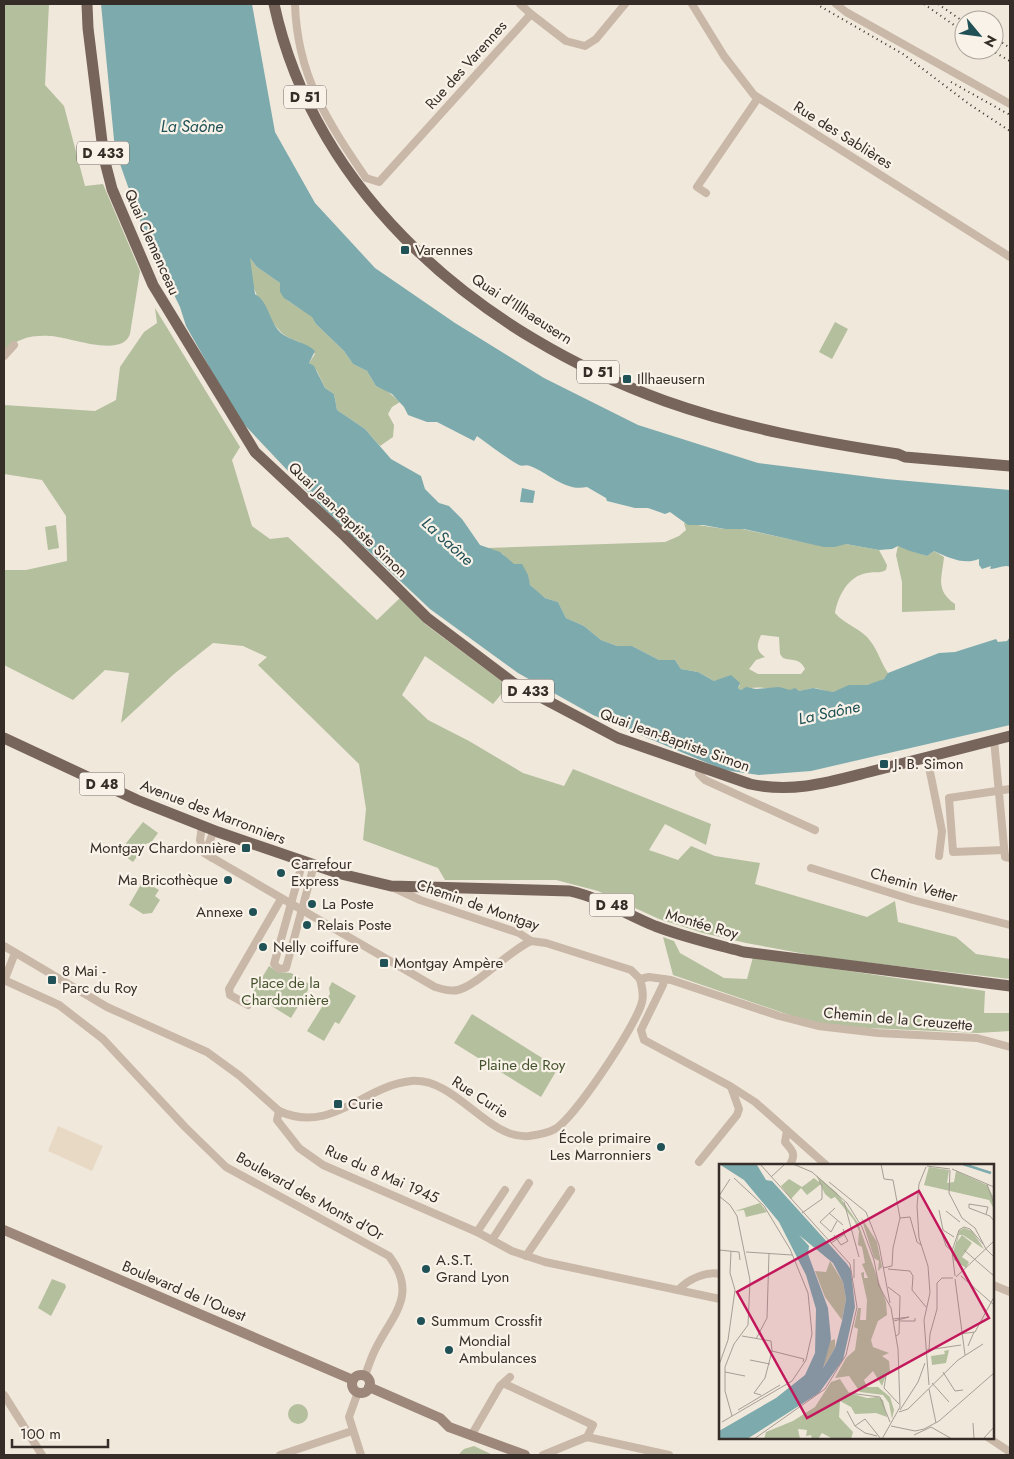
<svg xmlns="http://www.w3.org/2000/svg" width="1014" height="1459" font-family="Jost,sans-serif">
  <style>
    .green { fill: #b3bf9d; fill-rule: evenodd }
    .plaza { fill: #e8d9c4 }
    .water { fill: #7caaad }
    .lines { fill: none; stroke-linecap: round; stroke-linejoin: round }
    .street { stroke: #c9b8a8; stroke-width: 8 }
    .secondary { stroke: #9c877a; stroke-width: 10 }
    .primary { stroke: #77645a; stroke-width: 11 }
    .rail { stroke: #362d28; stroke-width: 2; stroke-dasharray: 1 4; stroke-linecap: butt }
    .poi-dot { fill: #1f5156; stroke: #f9f2e8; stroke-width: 2 }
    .labels { text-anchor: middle; stroke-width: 4.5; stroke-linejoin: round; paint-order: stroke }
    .shield { fill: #f9f2e8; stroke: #706862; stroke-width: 1 }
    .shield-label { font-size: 14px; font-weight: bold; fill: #362d28 }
    .street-label { font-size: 15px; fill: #362d28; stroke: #f9f2e8 }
    .poi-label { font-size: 15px; fill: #362d28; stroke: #f9f2e8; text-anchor: start }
    .park-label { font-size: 15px; fill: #44532d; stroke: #f9f2e8 }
    .water-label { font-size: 16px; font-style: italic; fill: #1f5156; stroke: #f9f2e8 }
    .inset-river { fill: none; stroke: #7caaad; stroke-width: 2.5 }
    .inset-road { fill: none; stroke: #a69d94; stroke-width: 1 }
    .view { fill: #c2185b; fill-opacity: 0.15; stroke: #c2185b; stroke-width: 2.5 }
    .inset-edge { fill: none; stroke: #362d28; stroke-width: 2.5 }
  </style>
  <rect width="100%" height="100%" fill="#f1e8dc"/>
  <g class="green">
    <path d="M4 4H49L45 85 64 106 85 186 103 184 140 271 130 334C122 359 67 336 50 336 32 335 17 338 4 352Z"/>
    <path d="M250 258 257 267 280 283V292L288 301 312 316 316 324 344 351 353 364 367 371 376 386 386 390 400 402 392 407 388 414 394 425 393 437 380 446 365 429 337 410 334 394 325 388 317 371 309 363 315 354C303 339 290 342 280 331 264 315 246 280 250 258Z"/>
    <polygon points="155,308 240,447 232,460 252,526 270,539 288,537 377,620 400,598 425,624 508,686 493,704 425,656 402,695 428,720 469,741 523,773 564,786 573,769 711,824 706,845 665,824 649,850 678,860 691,846 715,856 760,863 755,884 867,917 895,901 898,922 956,937 976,954 1010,959 1010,979 827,958 746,943 703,933 659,919 598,891 556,880 445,880 438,868 363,840 366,809 359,764 258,665 267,657 243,646 213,643 174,674 121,723 129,673 105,670 73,700 4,665 4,570 26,570 67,561 66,516 42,480 4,474 4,405 95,411 116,400 120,367 144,332 157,323"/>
    <polygon points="835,322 848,329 832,359 819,352"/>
    <path d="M684 523 725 529 738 528 798 541 846 544 879 550 887 565 886 570C878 574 875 571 867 573 848 576 838 596 835 613 845 625 863 629 871 642 878 651 881 663 888 673L887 677C872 688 850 685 833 692 826 692 820 688 814 688 809 688 804 691 799 691 780 691 760 684 741 690L738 688 740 685 721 680 714 681 698 672 681 669 675 660H659L632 646H617L601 640 584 626 566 618 558 602 545 598 537 592 530 585 525 572 507 560 503 554 486 548 665 542 679 536 686 530ZM761 635 779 637 780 654 783 658C793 661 800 658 805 669L801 674H758L749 669 756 660 765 657C755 650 757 644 761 635Z"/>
    <polygon points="56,525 59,548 48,550 45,527"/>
    <path d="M898 546 927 556 934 551 944 557C942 578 935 590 955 604V610L902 612V582L896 555Z"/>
    <polygon points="143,822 158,833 150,844 147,843 133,862 119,852"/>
    <polygon points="143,881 159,890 155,896 160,900 152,913 143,914 129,905"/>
    <polygon points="663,937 674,941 680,953 724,978 747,979 753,957 985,991 984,1013 1010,1013 1010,1031 978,1033 847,1027 807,1021 673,975"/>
    <polygon points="269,966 278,972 291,973 311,985 291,1018 252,994"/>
    <polygon points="332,982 356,996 339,1024 335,1022 324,1041 307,1031 330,994 329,988"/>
    <polygon points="472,1014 558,1068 541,1097 454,1043"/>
    <polygon points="52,1279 65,1284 66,1287 51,1316 38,1308"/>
    <circle cx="298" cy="1414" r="10"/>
    <polygon points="474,1446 493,1455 458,1455 464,1449"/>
  </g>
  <polygon class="plaza" points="58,1126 103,1146 92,1171 48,1151"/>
  <g class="water">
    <path d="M101 4H252L275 132 315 203 375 268 455 323 544 378 638 425 758 463 886 479 1010 490V567C1005 564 997 569 990 569L991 566 982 569 979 565V559C964 565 949 558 934 551L927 556C917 553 906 550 898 546L892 549 879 550 846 544 834 547H824L744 529H725L703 525H688L670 512 665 514 648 508H635L607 501 606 498 587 487C565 492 549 473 530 466 525 464 523 467 519 465 503 456 491 446 477 436L474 441 437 422H427L408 415 404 407 392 394 376 386 367 371 353 364 344 351 316 324 312 317 284 298 280 292V283L257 267 250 258 255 294C269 302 269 322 281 333 291 341 306 342 315 351L309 363 314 366 325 388 334 394 337 410 365 429 391 459 421 476 425 489 439 503 449 506 462 519 480 545 500 552 514 564H522L528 575 530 585 545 598 558 602 566 618 584 626 601 640 617 646H632L659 660H675L681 669 698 672 714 681 731 675 740 683 738 688 741 690 746 687 756 689 779 687 790 690 795 688 799 691 813 688 833 692 849 685H867L884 679 888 673 939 653 955 652 996 639 998 642 1007 641 1010 637V725L811 771 759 775 724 770 593 715 518 673 430 609 323 508 239 419 186 326 180 307 146 237 115 150Z"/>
    <polygon points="522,488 535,491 533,503 520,502"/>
  </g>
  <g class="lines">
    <g class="street">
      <path d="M295 4C297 75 327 121 366 178L379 182 531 14 566 41 585 46 596 39 625 4"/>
      <polyline points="520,4 531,14"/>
      <polyline points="692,4 724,56 754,95 1010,257"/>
      <polyline points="836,4 846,12 1010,104"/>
      <polyline points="706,193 697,187 758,98"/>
      <polyline points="4,356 14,345"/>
      <polyline points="994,740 1005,857 1010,858"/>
      <polyline points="927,757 942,831 939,856"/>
      <polyline points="700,767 699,774 705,780 815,830"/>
      <path d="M202 826 200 840 204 853 435 987C442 989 450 992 458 990 478 985 507 952 531 941"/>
      <polyline points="1004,850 953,852 949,798 1010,789"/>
      <polyline points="212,858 208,846 214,830"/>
      <polyline points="303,861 274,964 279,969 286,968 314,865"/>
      <polyline points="811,868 913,900 1010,925"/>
      <polyline points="392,887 420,900 519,933 531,941 546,943 631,970 640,979"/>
      <path d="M4 946 107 1007 207 1052 240 1076 279 1111C331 1135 363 1086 411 1081 456 1077 487 1140 529 1136 536 1135 548 1133 555 1129 574 1119 637 1024 642 1002 644 994 642 987 640 979"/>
      <polyline points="640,979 649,977 671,980 779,1016 818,1026 878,1033 977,1038 1010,1047"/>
      <polyline points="664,979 663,985 641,1030 644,1040 730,1086 755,1102 826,1165"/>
      <path d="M4 980 59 1005 103 1039 185 1127 226 1167 389 1256C419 1295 392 1315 375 1350 371 1358 368 1367 365 1376"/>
      <polyline points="4,981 15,953"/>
      <polyline points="248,1005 230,995 229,989 281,899"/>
      <polyline points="279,1111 277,1120 299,1148 323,1165 477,1232 512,1251 545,1262 720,1299"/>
      <path d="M787 1131 785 1142C793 1151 796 1154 790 1165"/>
      <polyline points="699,1162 737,1115 739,1109 731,1087"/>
      <polyline points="477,1232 505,1190"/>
      <polyline points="492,1240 529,1183"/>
      <polyline points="526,1256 571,1190"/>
      <polyline points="993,1285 1010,1292"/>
      <path d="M679 1289C689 1279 706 1271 720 1274"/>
      <polyline points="505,1384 593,1425 587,1437"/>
      <polyline points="358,1392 349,1417 361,1455"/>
      <polyline points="4,1395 42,1455"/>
      <polyline points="471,1436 500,1386 510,1377"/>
      <polyline points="989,1438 1010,1452"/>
      <polyline points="280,1455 352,1431"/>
      <polyline points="543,1455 587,1437 669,1455"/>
    </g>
    <g class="secondary">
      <polyline points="4,1230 353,1380"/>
      <circle cx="361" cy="1384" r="9"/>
      <polyline points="369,1387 440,1418 449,1427 525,1455"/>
    </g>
    <g class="primary">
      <path d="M87 4 88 28 104 158 112 189 153 285 255 452 346 537 427 618 512 682 618 738 750 784C795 794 833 781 877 770 921 759 966 747 1010 736"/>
      <path d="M274 4C316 198 484 336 665 401 741 428 819 442 898 454L905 457 1010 466"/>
      <path d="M4 738 137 800 218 832 341 874 391 886 570 891C601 898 626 914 655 926 684 937 714 944 744 952L1010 986"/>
    </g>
    <g class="rail">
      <polyline points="816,4 903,54 969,104 1010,131"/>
      <polyline points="924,4 964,32"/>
      <polyline points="938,4 964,22"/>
      <polyline points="994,37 1010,48"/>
      <polyline points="991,50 1010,61"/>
      <polyline points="951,82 1010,115"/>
    </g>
  </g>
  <g class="poi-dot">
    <rect x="400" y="245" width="10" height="10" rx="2.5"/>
    <rect x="622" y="374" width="10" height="10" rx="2.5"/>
    <rect x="879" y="759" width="10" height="10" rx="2.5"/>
    <rect x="241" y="843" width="10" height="10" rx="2.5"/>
    <circle cx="281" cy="873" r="5"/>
    <circle cx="228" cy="880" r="5"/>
    <circle cx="312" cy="904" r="5"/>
    <circle cx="253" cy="912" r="5"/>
    <circle cx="307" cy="925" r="5"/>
    <circle cx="263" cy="947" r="5"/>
    <rect x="379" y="958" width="10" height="10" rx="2.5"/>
    <rect x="47" y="975" width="10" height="10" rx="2.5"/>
    <rect x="333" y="1099" width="10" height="10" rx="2.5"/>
    <circle cx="661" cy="1147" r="5"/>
    <circle cx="426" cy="1269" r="5"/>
    <circle cx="421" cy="1321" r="5"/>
    <circle cx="449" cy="1350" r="5"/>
  </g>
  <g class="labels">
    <g class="shield">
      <rect x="284" y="85.5" width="42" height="23" rx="4"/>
      <rect x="77" y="141.5" width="52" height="23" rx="4"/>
      <rect x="577" y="360.5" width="42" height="23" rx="4"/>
      <rect x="502" y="679.5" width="52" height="23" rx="4"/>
      <rect x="79.5" y="772.5" width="45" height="23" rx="4"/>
      <rect x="589.5" y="893.5" width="45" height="23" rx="4"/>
    </g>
    <g class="shield-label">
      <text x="305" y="102">D 51</text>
      <text x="103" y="158">D 433</text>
      <text x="598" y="377">D 51</text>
      <text x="528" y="696">D 433</text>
      <text x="102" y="789">D 48</text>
      <text x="612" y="910">D 48</text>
    </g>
    <g class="street-label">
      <text transform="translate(466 65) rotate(-48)" y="5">Rue des Varennes</text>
      <text transform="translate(843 135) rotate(32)" y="5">Rue des Sablières</text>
      <text transform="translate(152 242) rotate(66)" y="5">Quai Clemenceau</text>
      <text transform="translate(522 309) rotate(33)" y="5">Quai d'Illhaeusern</text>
      <text transform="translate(348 520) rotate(44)" y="5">Quai Jean-Baptiste Simon</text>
      <text transform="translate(675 740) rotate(20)" y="5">Quai Jean-Baptiste Simon</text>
      <text transform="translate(213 812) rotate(21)" y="5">Avenue des Marronniers</text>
      <text transform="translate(914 885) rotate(16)" y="5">Chemin Vetter</text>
      <text transform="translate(478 905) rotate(19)" y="5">Chemin de Montgay</text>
      <text transform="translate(702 924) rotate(16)" y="5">Montée Roy</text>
      <text transform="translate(898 1019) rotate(5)" y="5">Chemin de la Creuzette</text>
      <text transform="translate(480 1097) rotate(33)" y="5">Rue Curie</text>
      <text transform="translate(382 1174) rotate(24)" y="5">Rue du 8 Mai 1945</text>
      <text transform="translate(310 1196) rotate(29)" y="5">Boulevard des Monts d'Or</text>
      <text transform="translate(184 1291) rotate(23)" y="5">Boulevard de l'Ouest</text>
    </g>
    <g class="poi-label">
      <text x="415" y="255">Varennes</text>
      <text x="637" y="384">Illhaeusern</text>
      <text x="894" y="769">J. B. Simon</text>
      <text x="236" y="853" text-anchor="end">Montgay Chardonnière</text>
      <text x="291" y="869">Carrefour<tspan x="291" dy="17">Express</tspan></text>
      <text x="218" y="885" text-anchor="end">Ma Bricothèque</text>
      <text x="322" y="909">La Poste</text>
      <text x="243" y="917" text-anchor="end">Annexe</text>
      <text x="317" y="930">Relais Poste</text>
      <text x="273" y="952">Nelly coiffure</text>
      <text x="394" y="968">Montgay Ampère</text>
      <text x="62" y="976">8 Mai -<tspan x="62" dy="17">Parc du Roy</tspan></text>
      <text x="348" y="1109">Curie</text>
      <text x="651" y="1143" text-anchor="end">École primaire<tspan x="651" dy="17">Les Marronniers</tspan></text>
      <text x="436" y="1265">A.S.T.<tspan x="436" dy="17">Grand Lyon</tspan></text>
      <text x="431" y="1326">Summum Crossfit</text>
      <text x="459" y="1346">Mondial<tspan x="459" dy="17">Ambulances</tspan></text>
    </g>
    <g class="park-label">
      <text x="285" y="988">Place de la<tspan x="285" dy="17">Chardonnière</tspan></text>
      <text x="522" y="1070">Plaine de Roy</text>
    </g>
    <g class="water-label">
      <text x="192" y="132">La Saône</text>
      <text transform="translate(448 541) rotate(42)" y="6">La Saône</text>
      <text transform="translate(829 712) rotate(-12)" y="6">La Saône</text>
    </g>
  </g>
  <g transform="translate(719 1164)">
    <rect width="275" height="275" fill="#f1e8dc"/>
    <path d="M210 3 230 6 228 19 235 18 237 7 268 21 275 34V45L270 36 205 21ZM97 11 118 29 139 59 167 138 168 151 159 157 152 176 154 183 170 189 163 192 170 197 171 208 167 211 163 222 154 207 145 216 148 223H159L171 233 175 246 173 255 170 239 164 231 141 228 130 212 116 214 127 194 136 186 139 165 135 163 139 144H142L141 156H147L148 136 142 109 145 108V114H149L143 100 146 99 143 83 139 81 140 67 135 56 116 33 112 35 106 30ZM95 14 102 20 88 31 82 24 72 35 62 22 70 15 83 23ZM41 39 48 48 27 53 25 46 16 47ZM142 53 158 78 163 103 159 107 160 97 155 94ZM245 64 253 67 265 85 244 71H240L238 78 243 71 253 79 243 93 250 98 247 104 235 96 234 89 240 67ZM111 97 124 118 127 135 123 156 106 133 96 107 107 108ZM116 175V184L103 205 111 177ZM230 186 227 199 213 201 212 192 226 190 225 187ZM121 215 130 229 148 234 159 233 164 236 168 253 157 249 136 250 132 243 121 237 120 253 134 268 132 275H114L103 269 99 275H93L92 271 87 272 88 266 79 265 81 275H45L47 268 74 257 96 243 112 218Z" fill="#b3bf9d"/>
    <path d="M0 0 38 1 47 16 53 17 128 100 132 106 136 143 124 196 100 229 28 275H0V267L57 234 86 211 96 189 97 145 87 111 60 58 25 16ZM80 71 114 99 124 118 127 135 123 157 116 184 104 204 112 175 109 144 89 90 90 82Z" fill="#7caaad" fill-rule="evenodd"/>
    <path class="inset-river" d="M244 0 272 9"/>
    <path class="inset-road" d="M74 0 93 8 128 39 143 63 155 96 160 122 172 144 179 185 181 243 163 275M162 0 165 15 174 16 181 54 174 84 173 102 164 104M208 2 231 5M207 3 200 20 198 42 200 74 209 102 211 129 205 156 210 221M233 5 275 23M231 6 230 29 243 54 256 64 267 85 275 93M52 13 66 0M110 18 147 48 160 81 171 139M268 20 275 40M0 32 11 41 18 52 31 116 29 161 15 180 6 203V227L13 252M0 32 11 15M125 38 140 93M116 44 101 58 112 68 118 57M220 46 224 66 235 73M227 47 241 58M83 49 103 35V22L100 17M110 49 124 61M267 50 269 43 250 40V44L271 52 275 57M181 54 191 53 198 78 202 81M0 60V81M222 67 227 82 233 87M115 71 122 81 129 77 125 70M112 79 126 70 124 65M0 86 20 88 21 96M245 86 275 112M27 88 73 91M135 95V114M169 105 191 107 194 112 193 126 207 143M236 112 233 87 240 66 245 63 251 65 264 80M242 112 275 141M237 113 275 77M236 115 246 191M169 123 181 132 180 170 177 172M174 155 190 153 175 157M181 157H196V154M240 170 256 168 275 133M23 172 52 177 53 187 85 195 84 198M37 175 48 154 50 89M249 182 255 168M208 186 242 181M210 186 211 170 218 145V119L223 114H234M31 196 51 200M0 201 9 176 16 126 11 109 12 87M6 208 26 212M224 208 236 227 244 226M167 212 165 224 180 240M213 219 230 238M210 225 217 259M130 229 161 233 171 258M42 231 35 229 46 214 53 187M19 246 61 221M181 246 199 218 206 199M128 247 136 262M180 248 189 245 239 196 264 180M3 258 73 217 87 196 93 170 89 129 71 85 45 42 15 14M254 259 255 275M172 262 196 267 205 265 220 257 275 209M195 271 212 263 233 275M158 272 146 269 136 262 146 255 162 275M35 275 106 225 127 191 138 143 131 100 41 0M264 275 275 263"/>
    <path class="view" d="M200 27 270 154 88 254 18 128Z"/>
    <rect width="275" height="275" class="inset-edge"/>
  </g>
  <rect width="1014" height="1459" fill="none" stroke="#362d28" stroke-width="10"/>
  <g transform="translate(979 35) rotate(119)"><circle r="24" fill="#f9f2e8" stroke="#aba39b"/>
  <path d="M0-4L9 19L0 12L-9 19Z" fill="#1f5156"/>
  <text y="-8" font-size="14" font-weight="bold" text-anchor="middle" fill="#362d28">N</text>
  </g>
  <path d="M12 1439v8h96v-8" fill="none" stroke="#362d28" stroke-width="2.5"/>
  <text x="20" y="1439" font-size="15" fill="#362d28" stroke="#f9f2e8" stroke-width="4" paint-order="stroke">100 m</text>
</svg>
